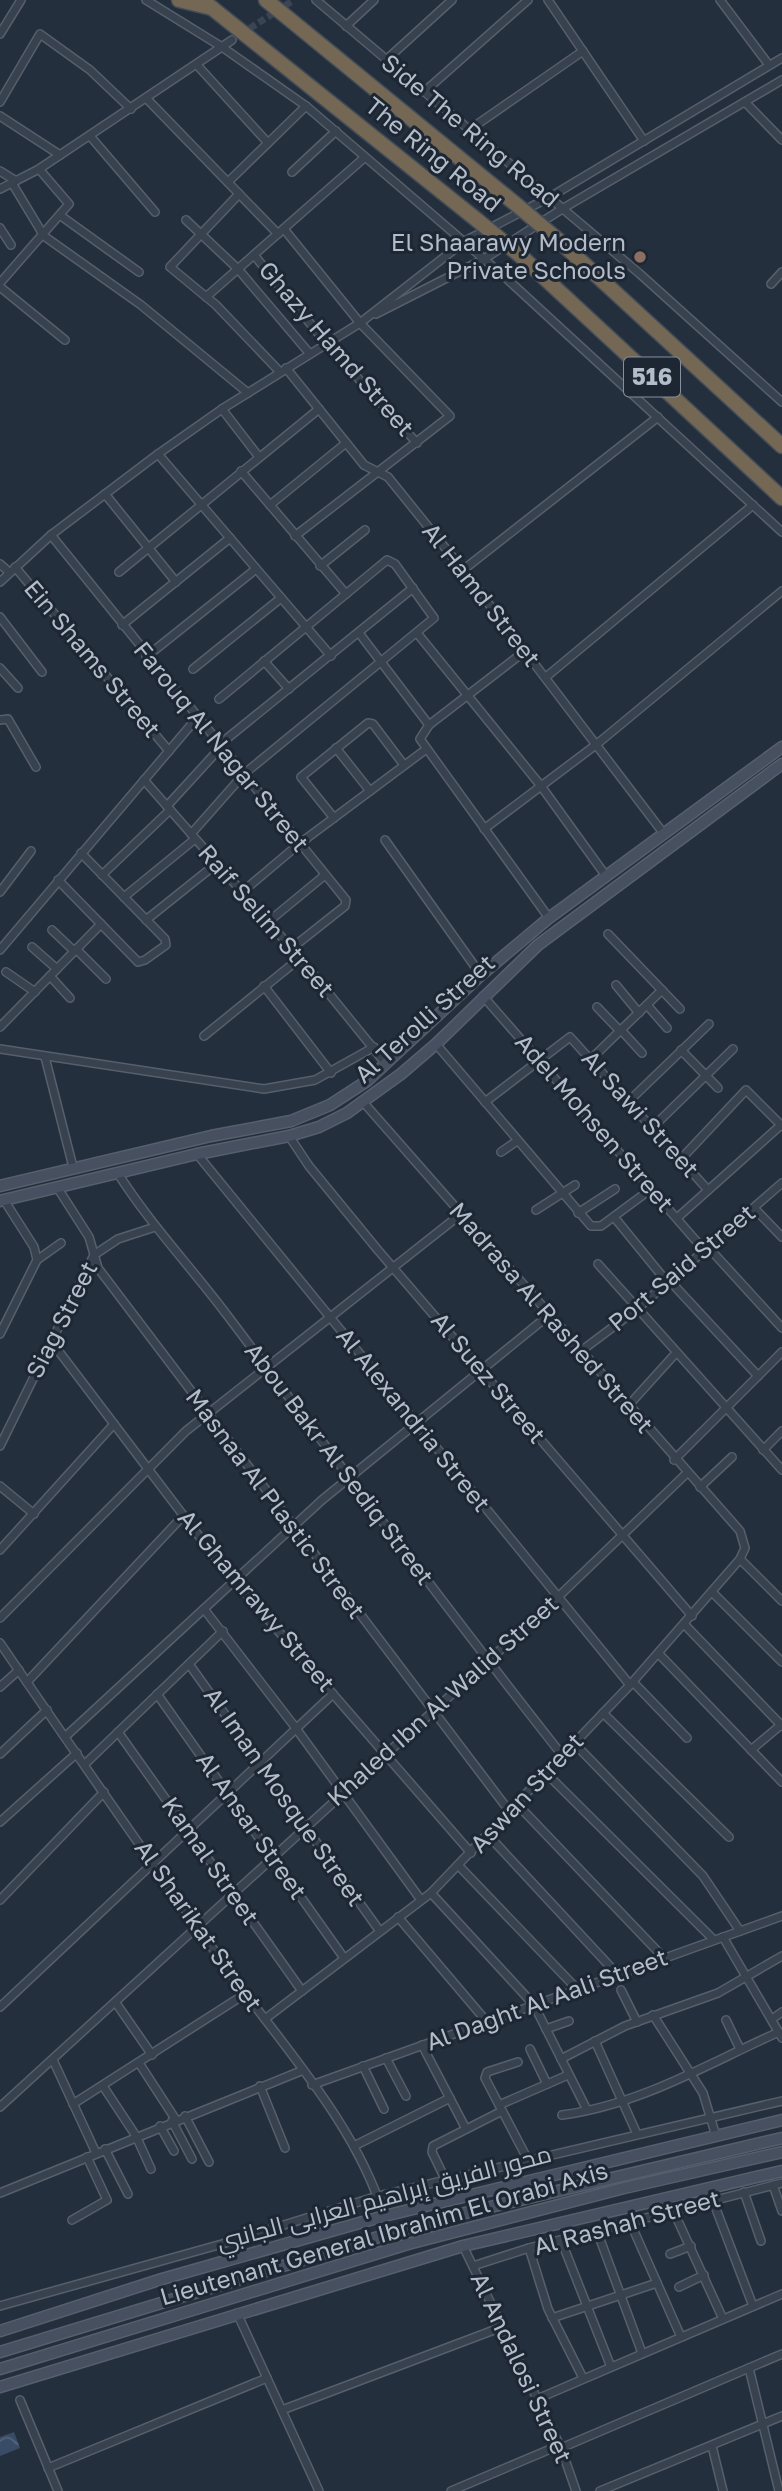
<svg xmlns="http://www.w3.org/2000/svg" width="782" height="2491" font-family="'Golos Text',Cairo,sans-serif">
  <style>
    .water { fill: url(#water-waves) }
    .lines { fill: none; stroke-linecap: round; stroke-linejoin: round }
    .street-tunnel { stroke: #3a4453; stroke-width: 7; stroke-dasharray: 7 3.5; stroke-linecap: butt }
    .street-casing { stroke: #565f6c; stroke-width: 10 }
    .secondary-casing { stroke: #565f6c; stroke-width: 13 }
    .highway-casing { stroke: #434c59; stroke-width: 17 }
    .street { stroke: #38414e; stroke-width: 7 }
    .secondary { stroke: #465061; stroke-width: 10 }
    .highway { stroke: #746855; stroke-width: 14 }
    .highway-bridge-casing { stroke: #434c59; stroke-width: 17; stroke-linecap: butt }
    .highway-bridge { stroke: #746855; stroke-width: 14 }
    .education-dot { fill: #8d6e63; stroke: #1d2633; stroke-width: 2.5 }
    .labels { text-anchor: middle; stroke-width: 6; stroke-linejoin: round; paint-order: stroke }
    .shield { fill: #1d2633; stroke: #878f9c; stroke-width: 2 }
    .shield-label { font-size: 23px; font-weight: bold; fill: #b4bcc9 }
    .street-label { font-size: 24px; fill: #b4bcc9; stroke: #1d2633 }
    .poi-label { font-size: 24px; fill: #b4bcc9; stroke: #1d2633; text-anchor: end }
  </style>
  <defs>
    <pattern id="water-waves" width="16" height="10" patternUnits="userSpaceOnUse" patternTransform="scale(1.75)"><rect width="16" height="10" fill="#394c67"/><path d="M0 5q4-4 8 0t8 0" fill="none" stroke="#53647b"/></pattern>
  </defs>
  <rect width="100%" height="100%" fill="#242f3e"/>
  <polygon class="water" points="14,2432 20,2448 0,2456 0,2437"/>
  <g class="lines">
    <polyline class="street-tunnel" points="241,34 294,0"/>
    <defs>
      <g id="street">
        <polyline points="146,0 222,47 306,106 506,278 782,532"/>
        <polyline points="316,0 640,274 782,402"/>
        <polyline points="548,0 644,141"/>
        <polyline points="720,0 769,65"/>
        <polyline points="346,26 374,0"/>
        <polyline points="0,34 21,0"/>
        <polyline points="386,60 452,0"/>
        <polyline points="197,65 268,143"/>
        <polyline points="424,92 528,0"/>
        <polyline points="147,99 278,234"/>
        <polyline points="0,102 40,34 90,70 131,109"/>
        <polyline points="745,102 782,140"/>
        <polyline points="0,116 60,155"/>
        <polyline points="469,130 583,51"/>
        <polyline points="90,136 155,212"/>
        <polyline points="0,171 16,181"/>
        <polyline points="292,172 336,131"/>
        <polyline points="228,182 306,106"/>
        <polyline points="12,183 44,236 141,305 248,393"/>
        <polyline points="0,189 39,169 232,40"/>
        <polyline points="239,194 170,267 216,305 280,372"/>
        <polyline points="61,216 139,272"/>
        <polyline points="186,220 238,269 310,354"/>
        <polyline points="0,228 11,245"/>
        <polyline points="284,229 360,323 450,416 295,536"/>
        <polyline points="254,255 327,344 417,443"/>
        <polyline points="0,283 69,204 39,169"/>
        <polyline points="771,284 782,272"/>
        <polyline points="0,287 65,340"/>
        <polyline points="206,297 364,158"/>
        <polyline points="376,314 484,259 562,209 782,80"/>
        <polyline points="286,368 364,465 388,477 463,570 664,834"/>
        <polyline points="222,409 259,457"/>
        <polyline points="158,454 331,656"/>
        <polyline points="241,471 346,594"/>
        <polyline points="105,494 176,582"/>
        <polyline points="270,505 346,443"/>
        <polyline points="51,535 346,900 345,906 292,948"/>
        <polyline points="0,564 9,572"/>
        <polyline points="320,566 365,530"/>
        <polyline points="15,567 169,751"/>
        <polyline points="463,570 658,417"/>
        <polyline points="119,572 319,409"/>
        <polyline points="0,582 51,535 158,454 222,409 360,323 465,241 550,197 782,58"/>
        <polyline points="0,617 42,672"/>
        <polyline points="122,625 230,538"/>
        <polyline points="359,633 429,725"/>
        <polyline points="417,633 541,786 606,876"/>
        <polyline points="525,651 429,725 420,739 549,918"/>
        <polyline points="146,657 256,569"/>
        <polyline points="264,661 289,689"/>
        <polyline points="0,668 18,688"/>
        <polyline points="193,669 281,598"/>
        <polyline points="546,677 753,505"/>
        <polyline points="0,720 8,719 36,767"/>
        <polyline points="219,745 413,588"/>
        <polyline points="336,748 370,791"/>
        <polyline points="144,780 300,958 386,1064"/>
        <polyline points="167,806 221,747"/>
        <polyline points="334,818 301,777 368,723 373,724 404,765"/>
        <polyline points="484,829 597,744 782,591"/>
        <polyline points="191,834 244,774 434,618 395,564 387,560 219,699"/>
        <polyline points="385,840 481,975"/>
        <polyline points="102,875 170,810"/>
        <polyline points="58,880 138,962 145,960 166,945 165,939 81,853"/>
        <polyline points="0,892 31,851"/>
        <polyline points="241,893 299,844 425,750"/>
        <polyline points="124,897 195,839"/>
        <polyline points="146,920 216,864"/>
        <polyline points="268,922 325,875"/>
        <polyline points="52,930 74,951"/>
        <polyline points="608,934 680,1009"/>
        <polyline points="32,947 57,969"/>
        <polyline points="76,949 106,979"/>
        <polyline points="0,950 196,719"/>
        <polyline points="6,972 35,992"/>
        <polyline points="50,976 70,998"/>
        <polyline points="616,985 639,1013"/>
        <polyline points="264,986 331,1073"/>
        <polyline points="483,996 704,1250"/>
        <polyline points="647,1005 667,1028"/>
        <polyline points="597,1007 620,1031"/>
        <polyline points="0,1027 101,924"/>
        <polyline points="621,1030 642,1053"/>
        <polyline points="204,1036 300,958"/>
        <polyline points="436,1044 591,1226 601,1226 651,1189"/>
        <polyline points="0,1049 264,1089 315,1080 374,1047"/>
        <polyline points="681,1050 718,1088"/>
        <polyline points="45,1057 73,1167"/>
        <polyline points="590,1060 662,990"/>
        <polyline points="485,1102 570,1037 708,1190"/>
        <polyline points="628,1102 709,1024"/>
        <polyline points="652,1128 733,1049"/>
        <polyline points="289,1136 309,1166 377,1249 692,1616"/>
        <polyline points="501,1152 517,1141"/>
        <polyline points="197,1154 630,1685"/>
        <polyline points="681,1159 746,1090 782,1126"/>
        <path d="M117 1172C150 1224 191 1267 227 1315 338 1462 448 1611 562 1755"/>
        <polyline points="57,1187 89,1237 98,1268 510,1812"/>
        <polyline points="754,1208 782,1237"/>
        <polyline points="536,1210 575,1185"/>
        <polyline points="578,1213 615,1189"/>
        <polyline points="614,1217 667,1282"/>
        <polyline points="677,1218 781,1125"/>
        <polyline points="708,1247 782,1328"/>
        <polyline points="37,1260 61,1243"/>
        <polyline points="598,1264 782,1470"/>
        <polyline points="669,1280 758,1376"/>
        <polyline points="0,1334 37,1260 34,1247 4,1200"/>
        <polyline points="51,1341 221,1565 471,1853"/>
        <polyline points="581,1351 637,1309 782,1183"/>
        <polyline points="628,1406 676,1353"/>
        <polyline points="0,1446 94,1255 118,1239 155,1227"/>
        <polyline points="763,1450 782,1431"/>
        <polyline points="674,1460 782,1352"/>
        <polyline points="0,1486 34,1514"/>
        <polyline points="700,1487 732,1457"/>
        <polyline points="0,1550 114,1424"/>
        <polyline points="740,1559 782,1601"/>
        <polyline points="712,1592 782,1662"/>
        <polyline points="204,1609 295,1727 421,1900"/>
        <polyline points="0,1618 186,1431 461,1214"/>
        <polyline points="685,1625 782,1726"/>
        <path d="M0 1643C76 1754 153 1865 231 1974 286 2050 356 2125 384 2216"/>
        <polyline points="659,1654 782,1782"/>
        <polyline points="189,1664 379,1930"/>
        <polyline points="27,1682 183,1516"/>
        <polyline points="633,1682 687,1738"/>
        <polyline points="0,1687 19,1670"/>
        <polyline points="157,1694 344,1958"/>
        <polyline points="603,1713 729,1837"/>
        <polyline points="118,1732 302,1991"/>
        <polyline points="66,1736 322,1500 549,1315"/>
        <polyline points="573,1742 703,1876 740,1931"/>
        <polyline points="751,1750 782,1724"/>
        <polyline points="0,1754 47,1710"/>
        <polyline points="85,1764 223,1631"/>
        <polyline points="546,1773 714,1940"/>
        <polyline points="517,1804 664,1958"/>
        <polyline points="0,1822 77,1753"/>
        <polyline points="488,1835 617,1974"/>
        <polyline points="458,1865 577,1989"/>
        <polyline points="431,1893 534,2005 587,2110"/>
        <polyline points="0,1900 104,1792"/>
        <polyline points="398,1917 487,2022"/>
        <polyline points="723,1937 782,2038"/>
        <polyline points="621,1990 637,2022"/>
        <polyline points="116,2003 152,2055"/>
        <polyline points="0,2007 333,1694"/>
        <polyline points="653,2015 703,2093 716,2136"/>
        <polyline points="265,2019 431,1893 630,1685 740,1559 745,1548 740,1531 364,1103"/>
        <polyline points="772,2019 782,2012"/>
        <polyline points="726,2020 740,2049"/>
        <polyline points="546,2029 569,2021"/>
        <polyline points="595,2041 637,2134"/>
        <polyline points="422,2045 466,2129"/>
        <polyline points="530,2049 547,2084"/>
        <polyline points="386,2058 406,2096"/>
        <polyline points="561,2059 625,2026 718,1993 782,1956"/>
        <polyline points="53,2060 96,2153"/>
        <polyline points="518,2062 487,2072 485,2078 528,2160"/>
        <polyline points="139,2063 176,2120"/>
        <polyline points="363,2066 384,2109"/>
        <polyline points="312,2085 782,1916"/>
        <polyline points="103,2086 136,2136 151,2169"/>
        <polyline points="260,2086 285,2148"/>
        <polyline points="73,2104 245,1994"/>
        <polyline points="499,2105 568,2075"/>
        <polyline points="0,2107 557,1598 687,1473"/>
        <path d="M562 2115C640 2105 709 2063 779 2032"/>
        <polyline points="185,2116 209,2162"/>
        <polyline points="172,2121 192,2159"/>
        <polyline points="160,2126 174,2151"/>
        <polyline points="354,2146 450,2098"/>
        <polyline points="105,2149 128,2194"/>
        <polyline points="446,2181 432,2152 433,2146 502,2111"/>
        <polyline points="773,2185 782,2211"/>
        <polyline points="744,2192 761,2241"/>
        <polyline points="0,2193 301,2071"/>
        <polyline points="667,2197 723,2319"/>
        <polyline points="713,2201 753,2306"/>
        <polyline points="72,2220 107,2200 87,2157"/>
        <polyline points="630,2222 681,2337"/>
        <polyline points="597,2231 642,2353"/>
        <polyline points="561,2240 611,2367"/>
        <polyline points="463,2246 561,2448 576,2491"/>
        <polyline points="529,2248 548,2309 583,2378"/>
        <polyline points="670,2254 691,2246"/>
        <polyline points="473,2266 529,2248 782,2183"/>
        <polyline points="679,2287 704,2275"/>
        <polyline points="0,2306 222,2244 378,2196 782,2101"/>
        <polyline points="237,2313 319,2491"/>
        <polyline points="552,2318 657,2283"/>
        <polyline points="749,2368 779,2491"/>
        <polyline points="537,2399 782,2294"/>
        <polyline points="20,2400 58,2491"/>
        <polyline points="282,2410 502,2327"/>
        <polyline points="712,2446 723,2491"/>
        <polyline points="561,2448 782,2354"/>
        <polyline points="48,2468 267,2378"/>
        <polyline points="451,2491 560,2445"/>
        <polyline points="600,2491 782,2416"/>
      </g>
      <g id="secondary">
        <polyline points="0,1186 211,1136 291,1121 330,1105 367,1081 481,975 549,918 782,747"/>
        <polyline points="0,1201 197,1154 289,1136 319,1127 347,1113 401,1074 436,1044 538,945 782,764"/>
        <polyline points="0,2331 162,2279 384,2216 782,2120"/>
        <polyline points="0,2352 431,2221 782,2138"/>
        <polyline points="0,2369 408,2244 624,2188 782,2152"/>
        <polyline points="0,2387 463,2246 782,2171"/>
      </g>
      <g id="highway">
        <polyline points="179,0 212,8"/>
        <polyline points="202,0 477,220"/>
        <polyline points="266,0 518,206"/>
        <polyline points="557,239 782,446"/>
        <polyline points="522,257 782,498"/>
      </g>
    </defs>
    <use href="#street" class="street-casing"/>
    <use href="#secondary" class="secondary-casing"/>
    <use href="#highway" class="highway-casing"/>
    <use href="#street" class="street"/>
    <use href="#secondary" class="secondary"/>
    <use href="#highway" class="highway"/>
    <defs>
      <g id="highway-bridge">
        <polyline points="518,206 557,239"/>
        <polyline points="477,220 522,257"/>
      </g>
    </defs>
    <use href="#highway-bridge" class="highway-bridge-casing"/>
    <use href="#highway-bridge" class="highway-bridge"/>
  </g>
  <circle class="education-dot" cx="640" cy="257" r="7"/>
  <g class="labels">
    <rect class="shield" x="624" y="357.5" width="56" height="39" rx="5"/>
    <g class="shield-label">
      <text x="652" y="385">516</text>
    </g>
    <g class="street-label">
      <text transform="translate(470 131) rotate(40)" y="8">Side The Ring Road</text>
      <text transform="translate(433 155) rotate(39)" y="8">The Ring Road</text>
      <text transform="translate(336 349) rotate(49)" y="8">Ghazy Hamd Street</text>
      <text transform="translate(481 595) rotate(52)" y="8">Al Hamd Street</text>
      <text transform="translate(92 659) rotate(50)" y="8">Ein Shams Street</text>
      <text transform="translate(221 747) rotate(51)" y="8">Farouq Al Nagar Street</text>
      <text transform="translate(266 921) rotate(49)" y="8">Raif Selim Street</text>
      <text transform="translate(425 1019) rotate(-42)" y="8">Al Terolli Street</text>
      <text transform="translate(640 1114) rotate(48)" y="8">Al Sawi Street</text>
      <text transform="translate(594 1123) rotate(49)" y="8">Adel Mohsen Street</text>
      <text transform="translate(682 1268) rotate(-40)" y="8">Port Said Street</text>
      <text transform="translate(551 1318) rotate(49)" y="8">Madrasa Al Rashed Street</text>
      <text transform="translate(62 1320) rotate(-63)" y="8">Siag Street</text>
      <text transform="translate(488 1378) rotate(50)" y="8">Al Suez Street</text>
      <text transform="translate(413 1420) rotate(51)" y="8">Al Alexandria Street</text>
      <text transform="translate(339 1464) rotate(53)" y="8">Abou Bakr Al Sediq Street</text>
      <text transform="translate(275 1504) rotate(53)" y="8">Masnaa Al Plastic Street</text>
      <text transform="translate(256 1601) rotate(50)" y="8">Al Ghamrawy Street</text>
      <text transform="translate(443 1701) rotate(-42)" y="8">Khaled Ibn Al Walid Street</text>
      <text transform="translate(527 1793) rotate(-47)" y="8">Aswan Street</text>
      <text transform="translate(284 1797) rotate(55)" y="8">Al Iman Mosque Street</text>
      <text transform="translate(251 1826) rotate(55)" y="8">Al Ansar Street</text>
      <text transform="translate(210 1861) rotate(55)" y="8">Kamal Street</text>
      <text transform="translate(198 1926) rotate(55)" y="8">Al Sharikat Street</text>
      <text transform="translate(547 2000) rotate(-20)" y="8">Al Daght Al Aali Street</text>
      <text transform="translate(384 2198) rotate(-15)" y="8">محور الفريق إبراهيم العرابى الجانبي</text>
      <text transform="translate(627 2223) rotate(-15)" y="8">Al Rashah Street</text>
      <text transform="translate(384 2234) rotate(-16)" y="8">Lieutenant General Ibrahim El Orabi Axis</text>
      <text transform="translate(521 2368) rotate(65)" y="8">Al Andalosi Street</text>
    </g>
    <g class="poi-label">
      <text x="626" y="251">El Shaarawy Modern<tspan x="626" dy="28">Private Schools</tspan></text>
    </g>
  </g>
</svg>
